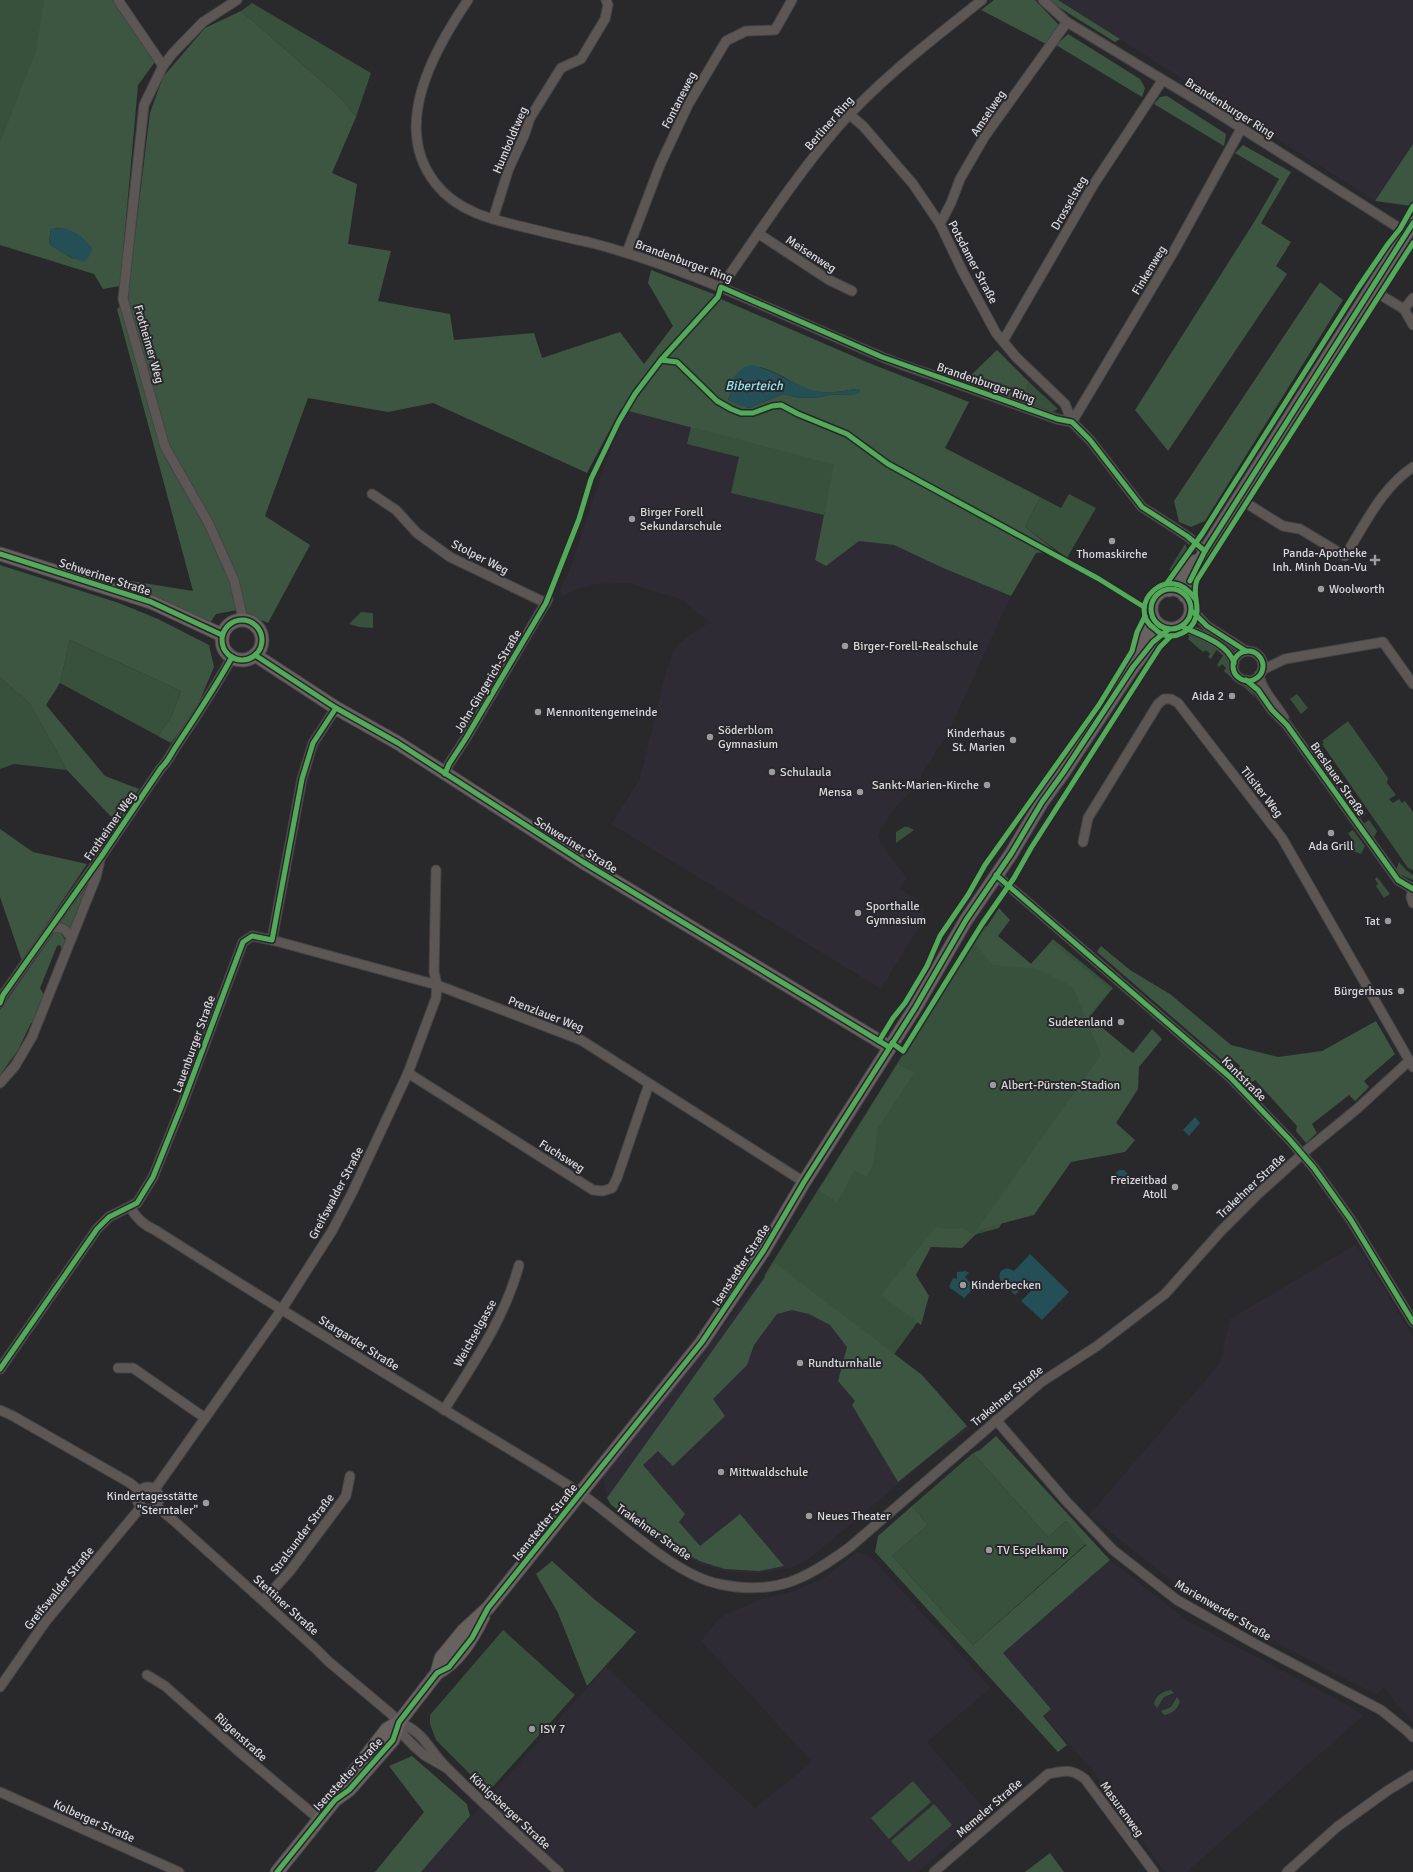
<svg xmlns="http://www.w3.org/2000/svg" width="1413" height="1872" font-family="Signika,sans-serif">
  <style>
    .built { fill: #2e2b34 }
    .green { fill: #38513c }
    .forest { fill: #3d5641; fill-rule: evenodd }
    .water { fill: #244f56 }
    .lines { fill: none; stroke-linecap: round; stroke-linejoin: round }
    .street-casing { stroke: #454446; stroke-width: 11 }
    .secondary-casing { stroke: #454446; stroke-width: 15 }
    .street { stroke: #5c5755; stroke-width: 9 }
    .secondary { stroke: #676260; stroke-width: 13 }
    .cycleway-casing { stroke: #28272b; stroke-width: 8 }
    .cycleway { stroke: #51ab58; stroke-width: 5 }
    .poi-dot { fill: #9b9a9d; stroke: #28272b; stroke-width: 1.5 }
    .labels { text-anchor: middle; stroke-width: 4; stroke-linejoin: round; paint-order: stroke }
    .street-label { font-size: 12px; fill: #d9d8db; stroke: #28272b }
    .poi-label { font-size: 12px; fill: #d9d8db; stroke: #28272b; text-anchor: start }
    .water-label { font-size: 13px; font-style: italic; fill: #92e4f0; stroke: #28272b }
  </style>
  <rect width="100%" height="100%" fill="#29282a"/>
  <g class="built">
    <polygon points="1058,0 1413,0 1413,144 1375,201"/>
    <polygon points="628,409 835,465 815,560 826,566 859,541 894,545 943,568 1011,596 949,731 911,792 901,801 881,828 879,836 881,844 907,878 900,889 918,900 916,904 923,909 924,913 917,930 881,989 611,824 640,779 666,671 674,650 679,643 709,622 682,600 629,583 597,584 578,589 561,597 561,587 569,572 617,430"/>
    <polygon points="1356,1244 1413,1336 1413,1723 1384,1688 1376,1695 1198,1602 1089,1515 1220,1363 1230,1319"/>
    <polygon points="764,1276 830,1310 917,1376 921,1372 970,1429 939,1450 808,1560 790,1568 758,1573 725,1571 702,1565 666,1547 611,1505 607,1498 602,1475"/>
    <polygon points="857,1552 871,1557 991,1688 927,1742 987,1812 918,1872 421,1872 606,1667 755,1808 812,1762 701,1641 716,1622 725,1614 768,1597 791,1592 825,1577"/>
    <polygon points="1110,1560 1188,1621 1337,1699 1364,1715 1187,1872 1165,1872 1091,1769 1043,1715 1050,1708 1003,1653"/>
  </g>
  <g class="green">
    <polygon points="0,0 73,0 0,169"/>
    <polygon points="252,3 371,73 356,117 341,98 241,11"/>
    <polygon points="1029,382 1058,409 1053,412 1022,401"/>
    <polygon points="691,427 835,465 824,515 731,493 739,457 687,444"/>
    <polygon points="1069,494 1096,508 1067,558 1025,527 1040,497 1061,508"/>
    <path d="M1185 544C1193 557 1185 565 1178 575L1169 570Z"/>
    <polygon points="361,612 373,613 373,628 359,627 349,624"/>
    <polygon points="1190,634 1217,649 1211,659 1208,657 1210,654 1206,650 1203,652 1188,639"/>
    <polygon points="70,640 181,691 171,717 158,736 60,683"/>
    <path d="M1224 654C1231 661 1227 670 1232 677 1239 686 1252 687 1255 698 1246 687 1234 681 1224 671L1226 668 1222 664 1219 667 1217 665Z"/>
    <polygon points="0,677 30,704 67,770 14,764 0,769"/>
    <polygon points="1297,694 1308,708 1301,714 1290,699"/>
    <polygon points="1348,721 1388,778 1387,783 1396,795 1389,799 1393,803 1399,799 1402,803 1405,801 1413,812 1413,870 1408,868 1322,744 1324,743 1322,741"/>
    <polygon points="1347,787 1366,814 1360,818 1344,795"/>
    <polygon points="1369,820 1377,831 1373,839 1363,824"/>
    <polygon points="904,827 908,827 914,830 896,843 896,832"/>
    <polygon points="1353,830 1365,846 1361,854 1353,851 1353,841 1348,833"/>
    <polygon points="1399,862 1406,870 1413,875 1413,880 1401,875 1396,870"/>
    <polygon points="1377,877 1390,894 1384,898 1376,886 1378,884 1375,879"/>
    <polygon points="984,925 1031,964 1053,939 1113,988 1088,1019 1121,1047 1015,1200 999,1228 955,1240 934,1240 908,1265 919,1320 892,1357 830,1310 764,1276"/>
    <polygon points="973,1453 1048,1537 1066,1521 1086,1544 973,1645 892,1556 928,1525 912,1506"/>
    <polygon points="503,1630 575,1695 488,1792 436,1740 430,1724 430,1715"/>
    <path d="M1171 1690 1174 1693 1164 1697 1157 1708 1154 1704C1156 1696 1162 1691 1171 1690Z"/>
    <path d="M1177 1697 1180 1701C1178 1709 1172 1714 1164 1715L1161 1711 1171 1707Z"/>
    <polygon points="913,1781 931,1802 889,1839 871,1818"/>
    <polygon points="934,1804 952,1825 909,1862 891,1841"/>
  </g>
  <g class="forest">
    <path d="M44 0H113L155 62 138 85 120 286 103 289 94 274 0 245V143L36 51ZM62 228 73 259 52 246 49 242 51 229Z"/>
    <polygon points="994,0 1035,0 1059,25 1046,44 981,10"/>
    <polygon points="1050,0 1058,0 1120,39 1115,42 1060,8"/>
    <path d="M241 11 341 98 356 117 332 173 357 184 348 244 391 251 378 301 450 314 454 340 534 333 542 358 620 332 644 364 673 326 648 283 651 270 716 295 723 300 869 363 969 402 945 448 1040 497 1025 527 1056 551 1036 553 1011 596 943 568 894 545 859 541 826 566 815 560 834 465 621 409 587 473 433 403 388 412 308 398 265 516 310 545 268 623 238 610 216 614 210 623 153 598 118 584 131 581 193 591 117 309 127 301 150 113 163 77 205 28ZM760 367C780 372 796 387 816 392 828 394 845 391 856 389L857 394 828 395 822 397 800 398 783 394 749 408 728 400 736 380Z"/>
    <polygon points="1068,34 1140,79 1145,88 1142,97 1056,45"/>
    <polygon points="1167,96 1226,134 1224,146 1154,104 1160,97"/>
    <polygon points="1413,144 1413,203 1411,206 1375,201"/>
    <polygon points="1243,145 1291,172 1261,223 1291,242 1276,266 1287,274 1168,451 1135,410 1256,219 1279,179 1235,153"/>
    <polygon points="1320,282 1343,300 1205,521 1191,527 1179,522 1174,501"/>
    <polygon points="997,350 1029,382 1022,401 966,380"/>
    <polygon points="0,565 119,603 158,619 209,645 214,667 197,707 171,743 158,736 171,717 181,691 70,640 60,683 46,705 105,776 139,789 116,822 67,770 30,704 0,677"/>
    <polygon points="0,829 33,852 87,864 22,961 0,897"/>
    <polygon points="89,882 72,931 58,924"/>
    <polygon points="999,908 1010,920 998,936 1031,964 1051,942 1110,989 1088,1016 1133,1053 1152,1029 1162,1039 1139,1067 1138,1089 1116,1123 1135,1140 1125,1152 1071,1162 1034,1215 981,1229 962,1248 931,1247 916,1275 929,1296 921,1325 881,1295 936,1227 950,1229 962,1228 974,1234 1101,1055 1073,987 1037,969 993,965 975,944"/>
    <polygon points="56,930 60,932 66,941 63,952 60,945 57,946 40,988 45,997 35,1022 31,1023 18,1050 0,1075 0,1010"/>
    <polygon points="1101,946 1130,970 1170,994 1231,1045 1278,1057 1322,1051 1376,1021 1395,1054 1364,1081 1369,1087 1355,1101 1349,1095 1312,1124 1317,1133 1306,1143 1296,1131 1297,1126 1255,1080 1249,1085 1236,1072 1240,1066 1229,1056 1223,1061 1097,952"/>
    <polygon points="898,1064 914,1073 878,1128 873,1164 867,1177 855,1170 837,1202 819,1190"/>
    <polygon points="775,1263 922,1375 967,1426 898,1482 852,1405 855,1401 838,1381 847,1347 830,1325 809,1314 792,1310 777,1314 754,1345 747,1365 713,1399 725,1416 673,1466 658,1451 643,1465 685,1514 679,1522 700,1546 740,1514 784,1566 759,1571 725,1569 702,1562 668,1545 611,1505 607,1498"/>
    <polygon points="996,1436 1110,1560 1003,1653 1051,1709 1043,1716 1067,1745 1058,1752 875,1552 878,1536 912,1506 928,1525 892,1556 973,1645 1086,1545 1066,1521 1048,1537 973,1453 980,1450"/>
    <polygon points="552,1561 594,1599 636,1632 587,1686 558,1613 536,1574"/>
    <polygon points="412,1756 467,1804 470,1816 421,1872 375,1872 424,1812 389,1766"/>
    <polygon points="1050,1853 1064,1872 1025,1872"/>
  </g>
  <g class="water">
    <path d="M62 228C76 231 83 237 92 248 90 255 89 258 83 262 73 259 55 250 49 242L51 229Z"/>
    <path d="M752 365C777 370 793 386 816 391 827 394 845 391 856 389H859L860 392 857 394 828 395 822 397 800 398 783 394 749 408 738 405 728 400 736 381 733 378C739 371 743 366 752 365Z"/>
    <polygon points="1195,1117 1200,1123 1189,1136 1183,1130"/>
    <polygon points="1119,1170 1124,1170 1128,1174 1126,1182 1127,1184 1124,1187 1113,1176"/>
    <path d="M1030 1254 1069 1292 1042 1320 1021 1301 1032 1290 1026 1284 1015 1295 1000 1280C997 1270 1006 1265 1014 1271Z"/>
    <polygon points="966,1271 969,1273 965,1277 971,1283 973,1281 975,1283 976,1286 964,1298 949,1287 953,1278 957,1279 957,1272"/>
  </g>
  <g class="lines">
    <defs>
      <g id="street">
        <polyline points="118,0 163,66"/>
        <polyline points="237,0 203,22 173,53 163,66 144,105 123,299 165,447 209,524 234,580 243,619"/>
        <path d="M468 0C434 50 390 127 436 184 459 213 494 220 528 228 548 233 568 238 588 242 690 268 783 316 880 356 900 365 921 371 941 378 980 392 1018 405 1057 419L1072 422 1090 440 1142 507 1187 536 1205 551"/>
        <polyline points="1043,0 1067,22 1208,107 1407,233"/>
        <polyline points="850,115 863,126 913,184 940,224 963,272 996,333 1016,357 1065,404 1072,422"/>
        <polyline points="493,219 509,168 524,136 530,118 561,68 581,59 605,19 608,5 606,0"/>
        <polyline points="940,224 951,203 960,179 985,136 1067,22"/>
        <polyline points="759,234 829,280 852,291"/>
        <polyline points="627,252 660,165 688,105 726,41 746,31 775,30 792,0"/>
        <path d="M721 287C759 233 795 177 838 127 880 79 932 40 982 0"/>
        <polyline points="1372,290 1404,309 1413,325"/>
        <polyline points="1404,309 1413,298"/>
        <polyline points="1003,341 1094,184 1162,81"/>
        <polyline points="1072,422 1174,251 1241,129"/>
        <polyline points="372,494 396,510 417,533 450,557 546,603"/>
        <path d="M1238 498 1283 526 1300 529 1345 556C1364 526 1382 487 1413 467"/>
        <polyline points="1191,609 1207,626 1246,651"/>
        <path d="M1181 626C1198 634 1228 644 1234 663"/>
        <circle cx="1248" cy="666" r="15"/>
        <polyline points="1262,670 1285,659 1383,642 1413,684"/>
        <path d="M1259 675C1261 690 1277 705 1284 718"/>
        <polyline points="1246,680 1258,690 1272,710 1287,725 1398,880 1413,889"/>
        <polyline points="445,774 449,764 466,738 548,599"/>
        <polyline points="1083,842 1088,818 1158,704 1164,699 1171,699 1178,703 1282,838 1413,1067"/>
        <polyline points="996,875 1230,1077 1289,1139 1314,1168 1351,1220 1413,1322"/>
        <polyline points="1413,888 1411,897 1413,903"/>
        <path d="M51 928C62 926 66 929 71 938"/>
        <polyline points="272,940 437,985 581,1040 804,1182"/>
        <path d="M0 1003 3 995 101 857 161 768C169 761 171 753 177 745 196 716 215 688 232 657"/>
        <polyline points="408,1073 593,1190 603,1191 612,1188 617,1178 649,1084"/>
        <polyline points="0,1083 15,1066 32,1037 96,877 100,860"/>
        <path d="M130 1207C136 1218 143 1225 155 1230 251 1291 348 1351 445 1410 490 1438 536 1464 580 1493 620 1520 672 1574 719 1584 775 1596 805 1580 850 1547L1040 1383 1097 1346 1165 1294 1221 1231 1257 1195 1308 1149 1358 1108 1409 1061"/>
        <polyline points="118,1368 133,1368 205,1418"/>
        <polyline points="0,1369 97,1229 109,1217 137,1203 153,1177 182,1105 243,942 252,936 272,940 302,779 313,743 336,708"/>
        <polyline points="0,1410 13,1416 130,1483 140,1491"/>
        <path d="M444 1410C473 1364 505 1318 519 1265"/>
        <polyline points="996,1420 1067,1502 1113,1550 1177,1600 1257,1645 1381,1710 1406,1730 1413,1737"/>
        <circle cx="148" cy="1498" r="11"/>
        <polyline points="155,1489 282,1309 332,1231 352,1193 408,1073 436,998 437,985 434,972 436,870"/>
        <polyline points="156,1506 173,1520 263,1601 316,1649 328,1661 390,1713 399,1722 404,1736 415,1747 424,1755 445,1767"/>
        <polyline points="263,1601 290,1571 346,1496 350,1476"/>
        <polyline points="147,1675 165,1686 237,1750 319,1819"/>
        <polyline points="0,1687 46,1621 141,1507"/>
        <path d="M399 1722C426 1733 428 1750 447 1768 483 1804 521 1838 559 1872"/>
        <polyline points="0,1792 179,1872"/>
        <path d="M934 1872 1048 1774C1064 1771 1071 1768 1085 1779L1154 1872"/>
        <polyline points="1287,1872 1337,1827 1387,1791 1413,1775"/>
      </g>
      <g id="secondary">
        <polyline points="0,554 151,602 222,635"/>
        <circle cx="1171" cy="609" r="20"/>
        <polyline points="1169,590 1196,561"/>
        <polyline points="1185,596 1192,577 1205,551 1413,223"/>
        <circle cx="242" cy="640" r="20"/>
        <polyline points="1139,653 1147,634 1152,615"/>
        <polyline points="255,655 336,708 398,743 583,862 889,1047"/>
        <path d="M437 1673C459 1661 472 1639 483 1617"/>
        <polyline points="345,1783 387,1729 399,1722"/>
        <polyline points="277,1872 335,1800 349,1790 393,1740 399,1722 437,1673 441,1658 464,1630 488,1608 702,1342 764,1250 804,1182 915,1008 966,920 1011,854 1042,802 1063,773 1133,667 1153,642 1169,629"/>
      </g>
    </defs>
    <use href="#street" class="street-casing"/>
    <use href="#secondary" class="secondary-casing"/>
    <use href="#street" class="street"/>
    <use href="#secondary" class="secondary"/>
    <defs>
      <g id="cycleway">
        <polyline points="661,360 677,362 717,401 731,409 741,413 753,413 772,406 781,405 798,414 847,434 888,464 1099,579 1144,607"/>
        <polyline points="0,554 151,602 222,635"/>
        <polyline points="1190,581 1205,551 1413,223"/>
        <polyline points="1167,583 1202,534 1358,288 1388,244 1400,229 1413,206"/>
        <circle cx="1171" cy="609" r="20"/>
        <path d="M1195 599C1169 559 1123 607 1155 629 1159 633 1162 635 1168 636 1178 637 1189 631 1194 622 1202 608 1191 594 1197 580L1413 243"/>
        <polyline points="1193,612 1207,626 1246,651"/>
        <circle cx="242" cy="640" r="20"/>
        <path d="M1183 627C1200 635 1228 643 1234 663"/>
        <circle cx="1248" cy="666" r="15"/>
        <polyline points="255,655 336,708 398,743 583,862 889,1047"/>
        <polyline points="1246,680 1258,690 1272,710 1287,725 1398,880 1413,889"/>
        <polyline points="445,774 449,764 466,738 546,603 579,519 591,479 619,421 635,394 661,360 718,297 721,287 882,357 1057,419 1072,422 1090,440 1142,507 1187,536 1205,551"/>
        <polyline points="996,875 1230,1077 1289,1139 1314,1168 1351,1220 1413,1322"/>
        <path d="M0 1003 3 995 101 857 161 768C169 761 171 753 177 745 196 716 215 688 232 657"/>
        <polyline points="879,1041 893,1018 905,1003 927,966 940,936 968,895 985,865 1099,705 1132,651 1137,632 1145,616"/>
        <polyline points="892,1043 903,1051 982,924 1014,878 1031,848 1160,647 1171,636"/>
        <polyline points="0,1369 97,1229 109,1217 137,1203 153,1177 182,1105 243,942 252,936 272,940 302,779 313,743 336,708"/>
        <polyline points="277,1872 335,1800 349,1790 393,1740 399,1722 437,1673 449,1667 472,1638 488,1608 702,1342 764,1250 804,1182 915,1008 966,920 1011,854 1042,802 1063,773 1133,667 1153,642 1169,629"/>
      </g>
    </defs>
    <use href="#cycleway" class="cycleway-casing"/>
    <use href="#cycleway" class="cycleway"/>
  </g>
  <g class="poi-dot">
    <circle cx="632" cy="519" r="4"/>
    <circle cx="1112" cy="541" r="4"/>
    <path d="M1373 554h4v4h4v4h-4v4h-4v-4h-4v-4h4z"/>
    <circle cx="1321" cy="589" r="4"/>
    <circle cx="845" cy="646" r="4"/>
    <circle cx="1232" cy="696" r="4"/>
    <circle cx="538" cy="712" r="4"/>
    <circle cx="710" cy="737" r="4"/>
    <circle cx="1013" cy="740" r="4"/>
    <circle cx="772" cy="772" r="4"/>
    <circle cx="987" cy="785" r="4"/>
    <circle cx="860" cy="792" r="4"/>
    <circle cx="1331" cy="833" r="4"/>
    <circle cx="858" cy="913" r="4"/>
    <circle cx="1388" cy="921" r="4"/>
    <circle cx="1401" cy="991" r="4"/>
    <circle cx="1121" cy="1022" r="4"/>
    <circle cx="993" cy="1085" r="4"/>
    <circle cx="1175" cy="1187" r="4"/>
    <circle cx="963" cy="1285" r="4"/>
    <circle cx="800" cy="1363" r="4"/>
    <circle cx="721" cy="1472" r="4"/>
    <circle cx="206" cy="1503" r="4"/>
    <circle cx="809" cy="1516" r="4"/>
    <circle cx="989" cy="1550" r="4"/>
    <circle cx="532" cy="1729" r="4"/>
  </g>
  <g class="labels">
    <g class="street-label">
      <text transform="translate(679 100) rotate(-63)" y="4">Fontaneweg</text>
      <text transform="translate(1230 108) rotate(32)" y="4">Brandenburger Ring</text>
      <text transform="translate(988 113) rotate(-56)" y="4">Amselweg</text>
      <text transform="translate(829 123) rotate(-49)" y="4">Berliner Ring</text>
      <text transform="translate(510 140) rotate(-67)" y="4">Humboldtweg</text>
      <text transform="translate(1069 203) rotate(-60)" y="4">Drosselsteg</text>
      <text transform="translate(811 254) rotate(33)" y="4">Meisenweg</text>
      <text transform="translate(684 261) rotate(20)" y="4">Brandenburger Ring</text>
      <text transform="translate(973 262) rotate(62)" y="4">Potsdamer Straße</text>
      <text transform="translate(1149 270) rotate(-59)" y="4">Finkenweg</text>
      <text transform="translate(149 344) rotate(74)" y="4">Frotheimer Weg</text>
      <text transform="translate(986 383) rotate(19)" y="4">Brandenburger Ring</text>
      <text transform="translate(480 557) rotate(27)" y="4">Stolper Weg</text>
      <text transform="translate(105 577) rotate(18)" y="4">Schweriner Straße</text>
      <text transform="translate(488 681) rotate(-59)" y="4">John-Gingerich-Straße</text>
      <text transform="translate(1338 779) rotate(55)" y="4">Breslauer Straße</text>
      <text transform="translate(1262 792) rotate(52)" y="4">Tilsiter Weg</text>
      <text transform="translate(110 826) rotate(-55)" y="4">Frotheimer Weg</text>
      <text transform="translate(576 845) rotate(32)" y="4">Schweriner Straße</text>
      <text transform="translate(546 1014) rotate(21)" y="4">Prenzlauer Weg</text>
      <text transform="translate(194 1044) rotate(-70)" y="4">Lauenburger Straße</text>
      <text transform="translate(1244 1079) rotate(45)" y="4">Kantstraße</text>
      <text transform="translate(562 1156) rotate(32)" y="4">Fuchsweg</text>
      <text transform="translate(1251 1186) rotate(-43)" y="4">Trakehner Straße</text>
      <text transform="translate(336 1193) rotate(-62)" y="4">Greifswalder Straße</text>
      <text transform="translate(741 1265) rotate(-57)" y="4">Isenstedter Straße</text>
      <text transform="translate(475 1333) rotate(-61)" y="4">Weichselgasse</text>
      <text transform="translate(359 1343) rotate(32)" y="4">Stargarder Straße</text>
      <text transform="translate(1007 1396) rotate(-39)" y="4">Trakehner Straße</text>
      <text transform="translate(545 1522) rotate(-51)" y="4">Isenstedter Straße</text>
      <text transform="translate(654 1532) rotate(35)" y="4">Trakehner Straße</text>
      <text transform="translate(302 1534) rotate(-53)" y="4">Stralsunder Straße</text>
      <text transform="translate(59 1588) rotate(-51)" y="4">Greifswalder Straße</text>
      <text transform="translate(286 1605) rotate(42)" y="4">Stettiner Straße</text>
      <text transform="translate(1223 1610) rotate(30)" y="4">Marienwerder Straße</text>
      <text transform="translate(241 1737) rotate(42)" y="4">Rügenstraße</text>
      <text transform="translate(348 1774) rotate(-47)" y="4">Isenstedter Straße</text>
      <text transform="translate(989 1808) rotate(-41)" y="4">Memeler Straße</text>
      <text transform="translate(1122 1809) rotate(54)" y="4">Masurenweg</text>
      <text transform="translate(510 1811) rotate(43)" y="4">Königsberger Straße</text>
      <text transform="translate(94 1821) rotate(24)" y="4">Kolberger Straße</text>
    </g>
    <g class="poi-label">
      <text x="640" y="516">Birger Forell<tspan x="640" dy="14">Sekundarschule</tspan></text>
      <text x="1367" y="557" text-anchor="end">Panda-Apotheke<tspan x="1367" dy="14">Inh. Minh Doan-Vu</tspan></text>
      <text x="1112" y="558" text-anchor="middle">Thomaskirche</text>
      <text x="1329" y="593">Woolworth</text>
      <text x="853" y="650">Birger-Forell-Realschule</text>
      <text x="1224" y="700" text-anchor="end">Aida 2</text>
      <text x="546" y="716">Mennonitengemeinde</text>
      <text x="718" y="734">Söderblom<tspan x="718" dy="14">Gymnasium</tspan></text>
      <text x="1005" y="737" text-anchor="end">Kinderhaus<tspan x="1005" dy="14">St. Marien</tspan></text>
      <text x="780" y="776">Schulaula</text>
      <text x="979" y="789" text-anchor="end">Sankt-Marien-Kirche</text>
      <text x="852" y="796" text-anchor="end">Mensa</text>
      <text x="1331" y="850" text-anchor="middle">Ada Grill</text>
      <text x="866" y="910">Sporthalle<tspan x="866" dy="14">Gymnasium</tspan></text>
      <text x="1380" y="925" text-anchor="end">Tat</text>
      <text x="1393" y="995" text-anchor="end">Bürgerhaus</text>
      <text x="1113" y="1026" text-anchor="end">Sudetenland</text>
      <text x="1001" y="1089">Albert-Pürsten-Stadion</text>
      <text x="1167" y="1184" text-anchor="end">Freizeitbad<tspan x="1167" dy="14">Atoll</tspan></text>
      <text x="971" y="1289">Kinderbecken</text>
      <text x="808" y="1367">Rundturnhalle</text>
      <text x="729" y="1476">Mittwaldschule</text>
      <text x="198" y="1500" text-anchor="end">Kindertagesstätte<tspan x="198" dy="14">"Sterntaler"</tspan></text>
      <text x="817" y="1520">Neues Theater</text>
      <text x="997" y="1554">TV Espelkamp</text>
      <text x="540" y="1733">ISY 7</text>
    </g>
    <g class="water-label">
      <text x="754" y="390">Biberteich</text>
    </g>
  </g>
</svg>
